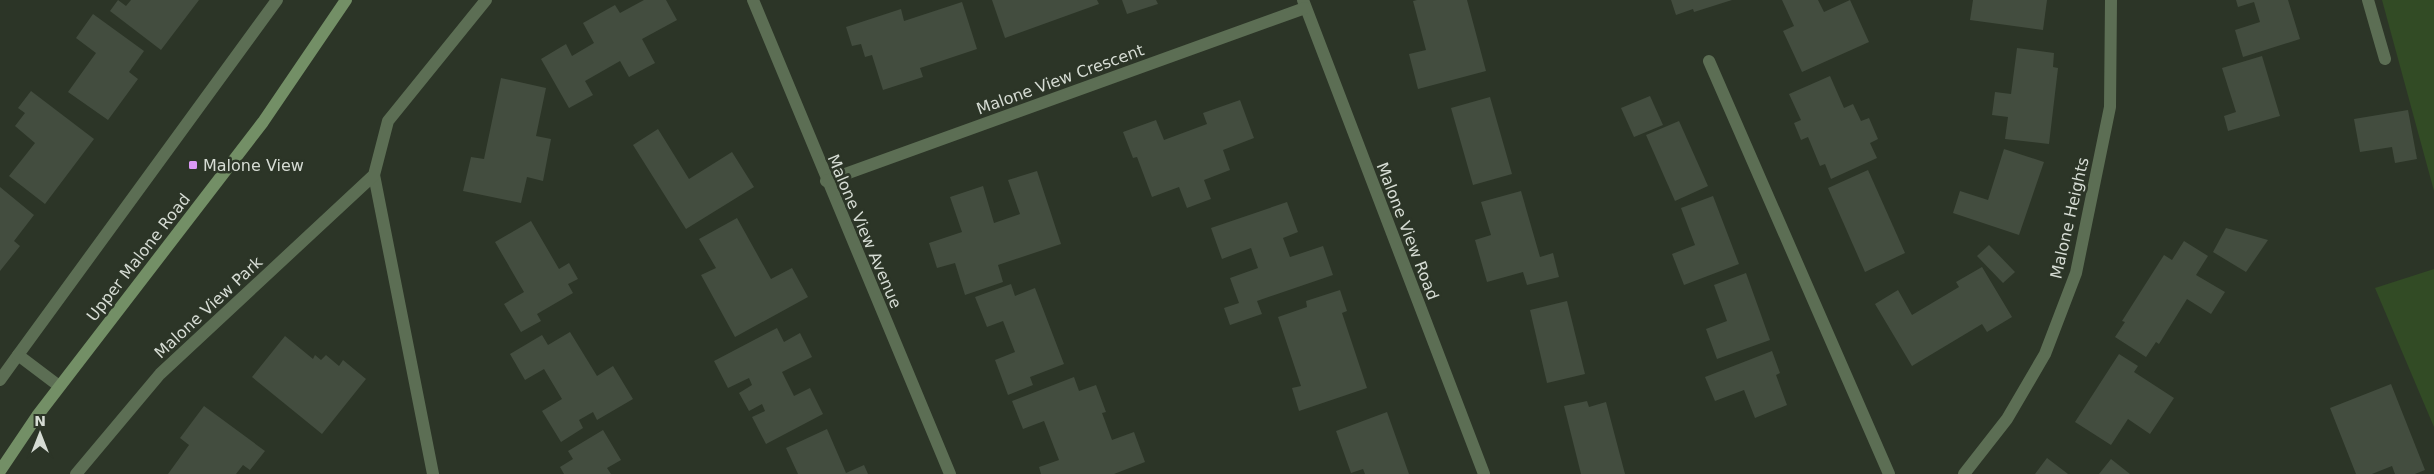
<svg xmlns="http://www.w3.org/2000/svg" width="2434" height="474" font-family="'DejaVu Sans',sans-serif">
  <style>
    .green { fill: #324b25 }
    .building { fill: #434d3f }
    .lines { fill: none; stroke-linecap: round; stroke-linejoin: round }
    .street { stroke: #5c6e54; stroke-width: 12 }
    .secondary { stroke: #738f66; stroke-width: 12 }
    .poi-dot { fill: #db99f5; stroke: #2c3527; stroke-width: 2 }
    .labels { text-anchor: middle; stroke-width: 5; stroke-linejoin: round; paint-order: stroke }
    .street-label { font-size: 16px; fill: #d6dcd4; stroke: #2c3527 }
    .poi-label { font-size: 16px; fill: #d6dcd4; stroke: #2c3527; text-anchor: start }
  </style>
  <rect width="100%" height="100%" fill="#2c3527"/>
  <g class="green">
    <polygon points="2382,0 2434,0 2434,191"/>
    <polygon points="2434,269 2434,427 2375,288"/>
  </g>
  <g class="building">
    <polygon points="118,0 126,6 131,0 199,0 161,50 110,11"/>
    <polygon points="644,0 666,0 677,20 642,39 655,63 629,77 620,61 585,81 593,95 569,108 541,59 566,44 572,56 594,43 583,23 615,5 620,13"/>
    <polygon points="992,0 1097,0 1099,4 1005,38"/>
    <polygon points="1122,0 1156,0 1158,4 1127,14"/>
    <polygon points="1417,0 1467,0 1486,71 1418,89 1409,54 1426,50 1413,1"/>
    <polygon points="1671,0 1732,0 1694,12 1693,9 1676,15"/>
    <polygon points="1782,0 1818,0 1824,12 1850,0 1869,42 1802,72 1783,31 1794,26"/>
    <polygon points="1973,0 2047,0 2043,30 1970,20"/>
    <polygon points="2236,0 2288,0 2300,39 2243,57 2235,30 2260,22 2254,2 2238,7"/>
    <polygon points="962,2 977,49 920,68 923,77 883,90 872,55 865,57 861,44 852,46 846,27 901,9 904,21"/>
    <polygon points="93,14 144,51 129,72 138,79 108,120 68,92 96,53 76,38"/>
    <polygon points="2017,48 2054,53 2053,67 2058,68 2049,144 2005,139 2008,117 1992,115 1995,92 2011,94"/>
    <polygon points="2262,56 2280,116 2228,131 2224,116 2236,112 2222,68"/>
    <polygon points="1830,76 1844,108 1853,104 1861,121 1869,118 1878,139 1870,143 1877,158 1831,179 1825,164 1820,166 1808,137 1801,140 1794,123 1801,120 1789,94"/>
    <polygon points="501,78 546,88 536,136 551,139 543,181 527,177 521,203 463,191 471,157 484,159"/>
    <polygon points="31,91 94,139 45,204 9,176 35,143 15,126 25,113 18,108"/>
    <polygon points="1650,96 1663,125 1634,137 1621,108"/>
    <polygon points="1490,97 1512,174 1473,185 1451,108"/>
    <polygon points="1240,100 1254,138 1223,150 1230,170 1204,180 1211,199 1187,208 1179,187 1152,197 1137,157 1133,158 1123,132 1156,120 1164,140 1207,124 1203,113"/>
    <polygon points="2408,110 2417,159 2395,163 2392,147 2360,152 2354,119"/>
    <polygon points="1679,121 1708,186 1675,201 1646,135"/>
    <polygon points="658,129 689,179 732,152 754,187 686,229 633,145"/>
    <polygon points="2004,149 2044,162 2019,235 1953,213 1960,191 1988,200"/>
    <polygon points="1868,170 1905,253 1865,272 1828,188"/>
    <polygon points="1037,171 1061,244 998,265 1003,282 965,295 955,263 937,268 929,243 962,232 950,197 983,186 994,223 1020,214 1008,180"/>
    <polygon points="0,187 34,215 14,241 20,246 0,271"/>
    <polygon points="1521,191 1540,257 1553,253 1559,277 1527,285 1523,272 1487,282 1475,240 1491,235 1481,202"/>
    <polygon points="1713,196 1739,264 1684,285 1672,254 1695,245 1681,208"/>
    <polygon points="1287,202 1298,232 1283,238 1290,257 1323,246 1333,275 1257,301 1262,314 1230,325 1224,308 1239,303 1230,278 1258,268 1251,248 1222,259 1211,228"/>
    <polygon points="737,218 771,279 792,268 808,297 735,337 701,275 716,268 699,239"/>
    <polygon points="531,221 559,269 569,263 578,279 568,284 573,293 537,314 541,321 521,332 504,304 524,292 495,242"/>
    <polygon points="2226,228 2268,240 2246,272 2213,252"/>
    <polygon points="2184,241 2208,256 2196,275 2225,292 2211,314 2187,299 2159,344 2156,342 2146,357 2115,337 2125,322 2122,321 2164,255 2172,260"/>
    <polygon points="1989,245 2015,272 2003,283 1977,256"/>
    <polygon points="1982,267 2012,317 1987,332 1982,324 1912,366 1875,304 1898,290 1912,315 1959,287 1956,282"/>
    <polygon points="1746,273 1770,340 1717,359 1706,329 1727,321 1714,285"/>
    <polygon points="1011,284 1015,296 1035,288 1064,364 1030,377 1033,385 1008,395 995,360 1015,352 1003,321 987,327 975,297"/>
    <polygon points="1340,290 1347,311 1342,313 1367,388 1299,411 1292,388 1301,386 1278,317 1307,307 1306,301"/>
    <polygon points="1567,301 1585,374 1547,383 1530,310"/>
    <polygon points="777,328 784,342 800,333 812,357 782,372 794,396 810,388 823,414 766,444 752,417 765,411 762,404 749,411 739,393 752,385 749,378 728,388 714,361"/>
    <polygon points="570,332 597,376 613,366 633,399 597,420 593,412 579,420 583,428 561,442 542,411 562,399 544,369 525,380 510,354 542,335 548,345"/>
    <polygon points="285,336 313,359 315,355 321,360 326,355 339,366 343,360 366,379 322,434 252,377"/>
    <polygon points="1772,351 1780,373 1776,375 1787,405 1755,418 1744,390 1715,401 1705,377"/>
    <polygon points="2119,354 2138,366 2134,372 2174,398 2150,434 2128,419 2111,445 2075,422"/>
    <polygon points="1074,377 1079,391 1096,385 1106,412 1102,413 1112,440 1134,432 1145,462 1114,474 1041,474 1039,467 1059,460 1044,421 1023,429 1012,401"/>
    <polygon points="2391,384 2425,470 2415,474 2395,474 2392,466 2372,474 2356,474 2330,408"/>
    <polygon points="1587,401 1589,407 1606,402 1625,474 1581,474 1564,406"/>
    <polygon points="204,406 265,451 250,470 243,465 236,474 168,474 189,445 180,438"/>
    <polygon points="1387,412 1409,474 1365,474 1363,469 1351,473 1336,431"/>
    <polygon points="827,429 846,473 864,465 868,474 798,474 786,448"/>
    <polygon points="603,430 621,460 607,468 611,474 564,474 560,467 573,459 568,451"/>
    <polygon points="2047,458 2068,474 2035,474"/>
    <polygon points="2111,459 2130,474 2099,474"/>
  </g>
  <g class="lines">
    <g class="street">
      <polyline points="753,0 950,474"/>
      <polyline points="1303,0 1484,474"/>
      <polyline points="2368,0 2385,59"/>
      <polyline points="1709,61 1889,474"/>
      <polyline points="374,175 433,474"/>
      <polyline points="826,181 1305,8"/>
      <polyline points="0,380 18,355"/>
      <polyline points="59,386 18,355 277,0"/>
      <polyline points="76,474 160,374 374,175 388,121 486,0"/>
      <polyline points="1964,474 2007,419 2045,354 2076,273 2110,107 2111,0"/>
    </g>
    <polyline class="secondary" points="0,471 37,416 263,122 346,0"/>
  </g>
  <rect class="poi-dot" x="188" y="160" width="10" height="10" rx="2.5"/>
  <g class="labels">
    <g class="street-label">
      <text transform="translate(1060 79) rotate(-20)" y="6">Malone View Crescent</text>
      <text transform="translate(2069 218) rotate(-77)" y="6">Malone Heights</text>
      <text transform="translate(865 231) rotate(67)" y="6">Malone View Avenue</text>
      <text transform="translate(1408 231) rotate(69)" y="6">Malone View Road</text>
      <text transform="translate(138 257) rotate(-52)" y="6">Upper Malone Road</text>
      <text transform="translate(208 307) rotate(-43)" y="6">Malone View Park</text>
    </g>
    <g class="poi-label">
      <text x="203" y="171">Malone View</text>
    </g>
  </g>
  <g transform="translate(40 434)" stroke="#2c3527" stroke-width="4" paint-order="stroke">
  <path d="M0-4L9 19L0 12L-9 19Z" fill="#d6dcd4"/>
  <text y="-8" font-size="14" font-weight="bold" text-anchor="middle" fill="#d6dcd4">N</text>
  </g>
</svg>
